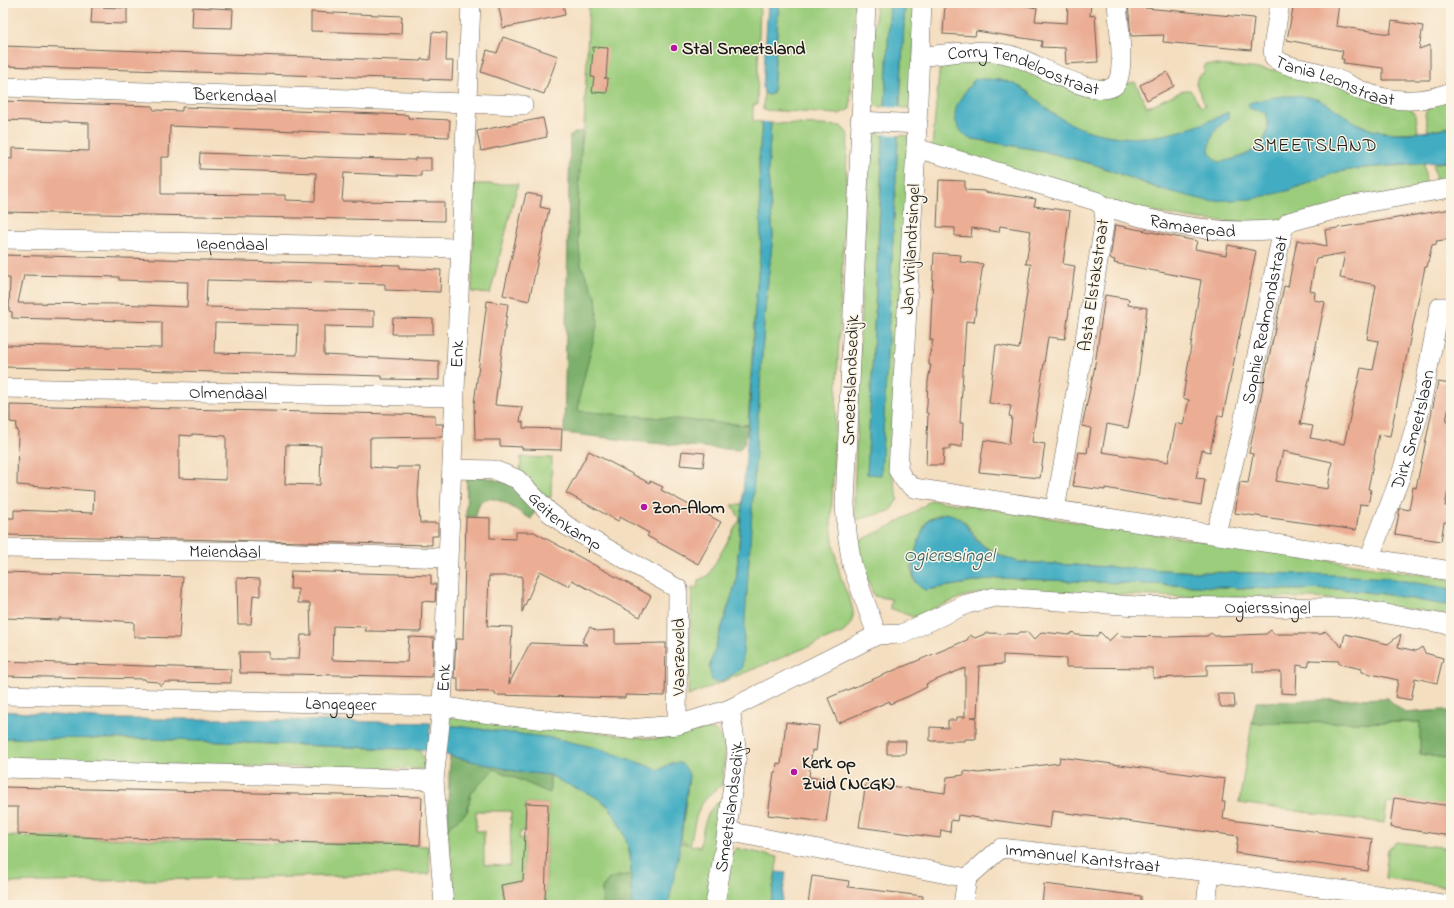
<svg xmlns="http://www.w3.org/2000/svg" width="1454" height="908" font-family="'Indie Flower',sans-serif">
  <style>
    .green { fill: #9ccd7d; stroke: #5c744c; fill-rule: evenodd }
    .forest { fill: #7db06c; stroke: #4c6644 }
    .water { fill: #43adc2; stroke: #30646f }
    .pier { fill: #f4dec0 }
    .building { fill: #ebad94; fill-rule: evenodd }
    .lines { fill: none; stroke-linecap: round; stroke-linejoin: round }
    .street-casing { stroke: #686055; stroke-width: 20 }
    .street { stroke: #fff; stroke-width: 19 }
    .poi-dot { fill: #b5179e; stroke: #fcf5e5; stroke-width: 1.5 }
    .labels { text-anchor: middle; stroke-width: 3; stroke-linejoin: round; paint-order: stroke }
    .poi-label { font-size: 18px; font-weight: bold; fill: #1c1c1c; stroke: #fcf5e5; text-anchor: start }
    .street-label { font-size: 18px; fill: #1c1c1c; stroke: #fcf5e5 }
    .neighbourhood-label { font-size: 19px; letter-spacing: 1px; fill: #1c1c1c; stroke: #fcf5e5 }
    .water-label { font-size: 19px; font-style: italic; fill: #2e5d67; stroke: #fcf5e5 }
  </style>
  <rect width="100%" height="100%" fill="#fcf5e5"/>
  <filter id="ink" filterUnits="userSpaceOnUse"><feTurbulence type="fractalNoise" baseFrequency=".025" numOctaves="2"/><feDisplacementMap in="SourceGraphic" scale="8" xChannelSelector="R" yChannelSelector="G"/><feConvolveMatrix kernelMatrix="1 2 1 2 8 2 1 2 1" color-interpolation-filters="sRGB"/></filter>
  <filter id="wash" filterUnits="userSpaceOnUse"><feTurbulence type="fractalNoise" baseFrequency=".012" numOctaves="4" result="noise"/><feDisplacementMap in="SourceGraphic" scale="16" xChannelSelector="R" yChannelSelector="G"/><feGaussianBlur stdDeviation="0.9" result="paint"/><feColorMatrix in="noise" values="0 0 0 0 0 0 0 0 0 0 0 0 0 0 0 0 0 1.4 0 .05"/><feComposite in="paint" operator="in"/></filter>
  <g filter="url(#wash)">
    <rect width="100%" height="100%" fill="#f4dec0"/>
    <g class="green">
      <polygon points="589,3 760,3 757,105 753,105 753,121 762,122 759,160 761,244 755,306 748,425 573,419 579,247 577,226 580,155 584,130"/>
      <polygon points="779,3 855,3 850,109 839,114 763,110 764,93 769,95 773,93"/>
      <polygon points="876,3 890,3 885,107 871,106"/>
      <polygon points="905,3 916,3 911,108 900,108"/>
      <path d="M977 56 1120 85 1135 82 1147 107 1185 90H1190L1201 107 1205 105 1196 84 1198 76 1204 73 1205 64 1296 72 1408 106 1416 115 1418 132 1397 133 1372 130 1348 119 1319 100 1249 108 1266 113C1276 145 1245 159 1218 162L1209 152C1210 136 1216 127 1229 118L1228 113C1176 140 1112 150 1059 118 1052 113 1045 109 1039 103 1035 100 1031 93 1026 91 1017 86 987 82 975 79L965 91 968 138 1043 151 1096 165 1159 189 1287 191 1337 172 1364 168 1424 164 1426 183 1425 188 1281 221 1252 223 1201 220 1139 210 932 147 940 64Z"/>
      <polygon points="1451,97 1451,126 1428,131 1425,114 1430,105"/>
      <path d="M771 123 841 126 848 134 831 523C833 543 836 562 842 581 845 592 854 604 853 616 852 623 848 627 844 632L688 696 692 588H697L698 580 708 576 740 519 732 505H742L736 582 709 668 747 584 765 308 773 235 768 172Z"/>
      <polygon points="870,133 883,134 867,474 881,474 898,135 910,136 892,473 898,499 890,511 856,520 854,501 865,208"/>
      <polygon points="1451,161 1451,183 1436,181 1433,164"/>
      <polygon points="474,184 518,184 490,294 472,292"/>
      <polygon points="521,457 552,458 551,497 545,498 520,474"/>
      <path d="M931 500 1451 579V589L1387 578 1314 574 1199 572 1019 562 1002 556 982 545 964 521 940 514 928 520 924 526 911 568 914 581 925 590 999 578 1293 590 1339 589 1383 594 1451 606V616L1359 601 1310 598 1179 597 1000 590 965 596 913 617 890 608 891 599 874 596 861 563 857 542C883 530 909 518 931 500Z"/>
      <path d="M451 716 655 739 706 729 717 731 726 742 722 785C695 804 697 815 690 845L700 847C703 831 704 811 720 801L722 802 731 855 736 848 778 857 770 905H665L678 842 688 844 681 840 689 775 673 762 659 770 601 749 553 738 446 725V721Z"/>
      <polygon points="1421,722 1420,754 1451,759 1451,812 1387,803 1384,823 1239,803 1252,723"/>
      <polygon points="3,738 148,739 419,750 427,764 421,769 3,763"/>
      <path d="M494 768 550 793V775C564 784 581 788 595 796 622 813 630 845 632 874L610 878 602 888 603 905H516L545 901 548 804 526 803 525 831 520 832 519 838 525 839 523 881 501 885 504 905H456L447 828 467 812 471 793ZM476 811H511L510 866 484 865V831H476Z"/>
      <polygon points="3,836 428,846 430,874 3,883"/>
      <polygon points="1396,842 1451,848 1451,887 1385,878 1388,849"/>
    </g>
    <g class="forest">
      <polygon points="582,131 577,226 581,265 596,297 598,322 580,394 578,411 748,425 744,444 739,450 651,443 564,433 570,135"/>
      <path d="M476 475 512 484 537 508 531 519C513 509 480 480 476 517H466L467 476Z"/>
      <polygon points="1387,698 1405,713 1443,710 1451,714 1451,759 1420,754 1420,722 1252,723 1256,702"/>
      <polygon points="450,756 519,772 550,775 550,793 494,769 471,793 467,812 447,828"/>
      <polygon points="632,874 632,905 603,905 602,888 610,878"/>
    </g>
    <g class="water">
      <polygon points="768,3 779,3 773,93 769,95 764,93 763,88"/>
      <polygon points="890,3 905,3 881,475 867,474"/>
      <path d="M975 79C985 79 996 79 1005 81 1027 85 1042 108 1060 118 1114 149 1175 140 1228 112L1229 118C1216 127 1210 136 1209 152L1218 162C1245 159 1276 145 1266 113L1248 108 1249 103C1272 97 1295 92 1319 100 1336 106 1351 124 1372 130 1397 136 1427 133 1451 126V161L1364 168 1337 172 1287 191 1251 199 1208 201 1160 189 1096 165 1043 151 968 138C943 117 959 99 975 79Z"/>
      <polygon points="762,122 771,123 768,172 773,235 765,308 742,669 719,683 712,681 709,668 736,582 750,406 755,306 761,244 759,160"/>
      <path d="M945 513C968 517 967 532 982 545 992 553 1007 558 1019 562L1199 572 1314 574 1387 578 1451 589V606L1383 594 1339 589 1293 590 999 578 925 590C901 580 919 536 928 520Z"/>
      <path d="M3 711 107 719H231L431 723 429 735 446 725 456 726 553 738 601 749 659 770C672 763 682 756 689 775L678 859 668 905H632L630 852 623 832 610 807 594 796 562 782 550 775 519 772 450 756 443 754 429 742 428 750 148 739 3 738Z"/>
      <polygon points="776,872 786,873 781,905 770,905"/>
    </g>
    <polygon class="pier" points="883,107 902,108 900,135 881,134"/>
    <g id="blocks">
      <g class="building">
        <polygon points="498,3 563,3 565,15 503,28"/>
        <polygon points="945,3 1009,3 1037,8 1035,21 1067,23 1068,3 1091,3 1090,16 1095,15 1098,62 1066,64 1065,48 1041,47 1042,41 976,31 975,36 943,34"/>
        <polygon points="1128,3 1145,3 1145,8 1254,18 1251,50 1163,42 1164,35 1131,36"/>
        <polygon points="1294,3 1339,3 1336,26 1390,34 1392,21 1423,26 1419,49 1430,45 1430,80 1383,80 1383,68 1343,63 1344,59 1341,59 1343,51 1287,40"/>
        <polygon points="92,7 127,8 127,24 91,23"/>
        <polygon points="193,7 233,9 232,28 192,27"/>
        <polygon points="311,12 402,16 401,34 311,31"/>
        <polygon points="432,32 447,33 446,61 453,61 452,80 3,66 3,46 421,61 421,59 430,60"/>
        <polygon points="503,37 558,56 544,94 481,72 487,50 497,53"/>
        <polygon points="593,47 608,48 606,78 604,78 608,78 607,93 592,92 594,77 591,77"/>
        <polygon points="1167,72 1174,86 1147,100 1140,85"/>
        <polygon points="3,101 152,106 154,110 182,111 182,107 408,115 408,118 450,120 449,137 170,126 169,157 161,157 161,194 285,195 285,200 315,201 316,173 199,169 200,153 415,160 415,158 431,158 431,171 421,171 421,176 344,173 342,201 444,202 444,221 3,212 3,158 12,159 12,148 89,151 89,123 3,120"/>
        <polygon points="543,118 547,137 481,151 477,131"/>
        <polygon points="939,180 965,181 965,190 985,191 985,192 1036,199 1034,206 1070,211 1063,264 1075,266 1065,339 1048,337 1032,442 1045,444 1040,478 979,472 984,440 1009,444 1012,417 1009,416 1011,406 989,403 996,345 1019,349 1031,264 1026,264 1031,231 1000,226 999,232 972,228 971,237 955,236 955,228 937,227"/>
        <polygon points="526,193 542,196 540,207 549,209 529,301 503,295"/>
        <path d="M1451 209V239L1436 241 1437 244 1432 245 1427 267H1425L1390 436 1379 434 1368 489 1371 490 1368 505 1360 504 1356 530 1235 513 1240 482 1248 483 1253 454 1249 453 1284 286 1288 287 1297 240 1327 246 1325 230ZM1345 253 1340 278 1376 285 1367 339 1379 341 1373 370 1361 368 1344 444 1310 438 1313 426 1300 424 1325 302 1314 300 1315 292 1310 291 1316 258ZM1283 451 1332 462 1328 489 1276 481Z"/>
        <polygon points="1115,225 1197,241 1195,249 1226,255 1228,245 1256,251 1223,416 1218,415 1210,452 1202,450 1196,478 1205,479 1201,505 1105,488 1105,490 1073,486 1079,452 1087,453 1091,428 1082,426 1094,371 1105,295 1129,299 1128,305 1147,308 1138,378 1128,428 1107,424 1102,452 1168,462 1176,423 1183,425 1189,400 1183,398 1201,280 1114,263 1115,260 1110,259"/>
        <polygon points="934,253 961,255 960,262 983,264 974,322 966,321 960,423 963,423 962,447 950,445 950,449 944,449 943,465 926,465 928,413 926,413 927,405 928,381 931,365 929,365 929,357 933,340 930,340"/>
        <path d="M3 255 400 265V268L441 270 440 292 385 290V284L207 280 206 307 374 311V327L324 326V355L439 361V380L382 379V376L348 375 3 367V345L162 348V322L12 318V312L9 311 10 278H3ZM24 275 119 277V280L188 282 187 307 119 304 18 303ZM215 323 298 325 297 355 214 353Z"/>
        <polygon points="487,301 508,304 495,405 522,407 520,422 523,422 523,428 562,429 561,450 522,449 522,447 500,446 500,440 475,440 474,404"/>
        <polygon points="393,318 433,319 433,334 392,334"/>
        <polygon points="1438,382 1451,384 1451,398 1446,421 1451,422 1451,475 1445,506 1451,507 1451,523 1444,522 1441,541 1395,534 1400,508 1409,510 1413,487 1416,488"/>
        <path d="M10 405 435 415V424H443L442 437 370 438V467L397 469V467H420L418 495 420 523H438V536H432V545L7 535V518H14V510L93 513 94 491 17 485 18 430H16L17 423 10 422ZM192 434 226 436V480L179 478V435L192 436ZM286 445 321 446 320 485 285 484Z"/>
        <polygon points="589,451 649,483 650,481 663,487 661,490 721,522 698,564 647,536 649,533 620,517 618,521 566,493"/>
        <polygon points="682,451 705,453 703,467 680,465"/>
        <polygon points="466,517 490,518 490,538 516,539 516,532 534,532 651,596 640,617 572,580 569,586 540,571 522,612 522,576 489,576 487,626 512,627 509,684 530,643 588,645 582,642 590,627 597,631 615,630 615,644 666,643 665,696 625,695 625,698 495,695 495,692 458,691 458,678 454,678 456,639 463,639"/>
        <polygon points="291,571 431,575 431,584 436,584 435,602 422,601 421,632 365,631 366,627 333,626 332,660 407,662 409,637 434,638 432,677 240,673 239,652 268,652 268,659 299,659 301,635 311,635 310,603 298,603 298,589 290,589"/>
        <polygon points="3,572 183,577 179,638 134,637 134,622 94,619 59,618 59,620 6,618 6,589 3,589"/>
        <polygon points="237,578 260,579 260,596 253,595 251,624 238,624"/>
        <polygon points="1271,630 1274,634 1322,634 1325,631 1342,647 1345,634 1388,644 1401,634 1398,647 1416,651 1422,647 1425,653 1443,658 1437,683 1415,678 1411,700 1395,697 1398,680 1362,672 1362,669 1339,664 1339,661 1310,660 1308,667 1297,665 1296,694 1281,693 1281,672 1253,672 1253,664 1207,665 1207,676 1153,678 1153,668 1066,667 1066,658 1003,655 1003,664 979,666 977,717 971,717 976,717 976,739 965,739 965,741 930,741 930,727 948,728 948,720 957,720 957,717 965,717 965,668 926,684 927,687 909,696 890,704 890,701 838,723 828,698 967,640 970,635 975,638 987,633 1018,634 1020,632 1027,632 1034,640 1042,632 1069,635 1073,632 1076,635 1097,636 1100,632 1109,641 1118,632 1122,636 1166,637 1207,636 1211,633 1215,636 1266,634"/>
        <polygon points="3,661 231,669 231,683 165,682 161,686 158,682 145,681 145,679 3,676"/>
        <polygon points="1217,694 1234,694 1235,707 1221,707"/>
        <polygon points="786,722 819,726 816,751 812,750 809,777 832,780 826,822 768,815 774,772 776,772 777,763 781,764"/>
        <polygon points="887,741 906,741 905,754 887,754"/>
        <polygon points="1060,757 1225,779 1222,802 1225,802 1223,819 1372,839 1368,871 1236,853 1238,836 1052,811 1050,828 958,815 957,821 951,820 950,832 941,830 940,838 859,827 866,783 945,793 947,777 964,775 964,771 979,773 1059,763"/>
        <polygon points="3,787 422,797 420,845 279,842 279,840 102,838 18,834 18,807 3,807"/>
        <polygon points="1394,798 1451,806 1451,836 1390,827"/>
        <polygon points="526,803 548,804 545,901 504,905 501,885 523,881"/>
        <polygon points="812,876 849,881 848,887 923,896 922,905 808,905"/>
        <polygon points="1044,884 1141,896 1141,905 1042,905"/>
      </g>
    </g>
  </g>
  <g filter="url(#ink)">
    <use href="#blocks" fill-opacity="0" stroke="#686055" stroke-width="1"/>
    <g class="lines">
      <defs>
        <g id="street">
          <polyline points="866,3 845,504 847,533 852,565 877,635"/>
          <polyline points="922,3 916,148 898,470 905,481 914,488 1451,571"/>
          <path id="s1" d="M1280 3 1273 47 1274 58C1289 69 1306 68 1323 74 1337 78 1349 85 1362 91 1390 103 1423 103 1451 92"/>
          <path id="s2" d="M920 57C954 53 991 45 1024 60 1041 67 1098 99 1114 86 1127 76 1118 19 1117 3"/>
          <path id="s3" d="M3 87 523 105"/>
          <polyline points="860,121 918,124"/>
          <path d="M916 148 1096 201 1103 206 1105 219C1089 316 1073 413 1055 509"/>
          <path id="s4" d="M1103 206C1116 209 1128 214 1141 217 1187 229 1236 234 1283 229"/>
          <path id="s5" d="M3 239 461 248"/>
          <path id="s6" d="M3 388 454 397"/>
          <path id="s7" d="M452 469 494 470 517 479 549 512 567 526 678 589 677 725"/>
          <path id="s8" d="M1216 533 1242 428 1283 229 1289 222 1352 205 1451 188"/>
          <path id="s9" d="M3 548 272 552 447 558"/>
          <path id="s10" d="M1369 559 1401 475 1420 410 1440 307H1451"/>
          <path id="s11" d="M3 695 442 706 483 713 628 729 677 725 730 709 877 635 902 634 967 604 995 597 1138 606 1352 608 1451 625"/>
          <polyline points="3,768 434,780"/>
          <path id="s12" d="M727 831 967 878 1001 848 1210 872 1450 905"/>
          <path id="s13" d="M444 905 434 780 442 706 471 3"/>
          <path id="s14" d="M715 905 727 831 737 753 730 709"/>
          <polyline points="963,905 967,878"/>
          <polyline points="1206,905 1210,872"/>
        </g>
      </defs>
      <use href="#street" class="street-casing"/>
      <use href="#street" class="street"/>
    </g>
  </g>
  <g class="poi-dot">
    <circle cx="674" cy="48" r="4"/>
    <circle cx="644" cy="507" r="4"/>
    <circle cx="794" cy="772" r="4"/>
  </g>
  <g class="labels">
    <g class="poi-label">
      <text x="682" y="54">Stal Smeetsland</text>
      <text x="652" y="513">Zon-Alom</text>
      <text x="802" y="768">Kerk op<tspan x="802" dy="21">Zuid (NCGK)</tspan></text>
    </g>
    <g class="street-label">
      <text dy="6" stroke="none"><textPath href="#s2" startOffset="107">Corry Tendeloostraat</textPath></text>
      <text dy="6" stroke="none"><textPath href="#s1" startOffset="121">Tania Leonstraat</textPath></text>
      <text dy="6" stroke="none"><textPath href="#s3" startOffset="232">Berkendaal</textPath></text>
      <text dy="6" stroke="none"><textPath href="#s4" startOffset="92">Ramaerpad</textPath></text>
      <text dy="6" stroke="none"><textPath href="#s5" startOffset="229">Iependaal</textPath></text>
      <text transform="translate(910 249) rotate(-87)" y="6">Jan Vrijlandtsingel</text>
      <text transform="translate(1093 285) rotate(-82)" y="6">Asta Elstakstraat</text>
      <text dy="6" stroke="none"><textPath href="#s8" startOffset="219">Sophie Redmondstraat</textPath></text>
      <text dy="6" stroke="none"><textPath href="#s13" startOffset="552">Enk</textPath></text>
      <text transform="translate(850 380) rotate(-88)" y="6">Smeetslandsedijk</text>
      <text dy="6" stroke="none"><textPath href="#s6" startOffset="225">Olmendaal</textPath></text>
      <text dy="6" stroke="none"><textPath href="#s10" startOffset="137">Dirk Smeetslaan</textPath></text>
      <text dy="6" stroke="none"><textPath href="#s7" startOffset="131">Geitenkamp</textPath></text>
      <text dy="6" stroke="none"><textPath href="#s9" startOffset="222">Meiendaal</textPath></text>
      <text dy="6" stroke="none"><textPath href="#s11" startOffset="1294">Ogierssingel</textPath></text>
      <text transform="translate(678 657) rotate(-90)" y="6">Vaarzeveld</text>
      <text dy="6" stroke="none"><textPath href="#s13" startOffset="228">Enk</textPath></text>
      <text dy="6" stroke="none"><textPath href="#s11" startOffset="338">Langegeer</textPath></text>
      <text dy="6" stroke="none"><textPath href="#s14" startOffset="99">Smeetslandsedijk</textPath></text>
      <text dy="6" stroke="none"><textPath href="#s12" startOffset="372">Immanuel Kantstraat</textPath></text>
    </g>
    <g class="neighbourhood-label">
      <text x="1315" y="151">SMEETSLAND</text>
    </g>
    <g class="water-label">
      <text x="949" y="561">Ogierssingel</text>
    </g>
  </g>
  <rect width="1454" height="908" fill="none" stroke="#fcf5e5" stroke-width="16"/>
</svg>
